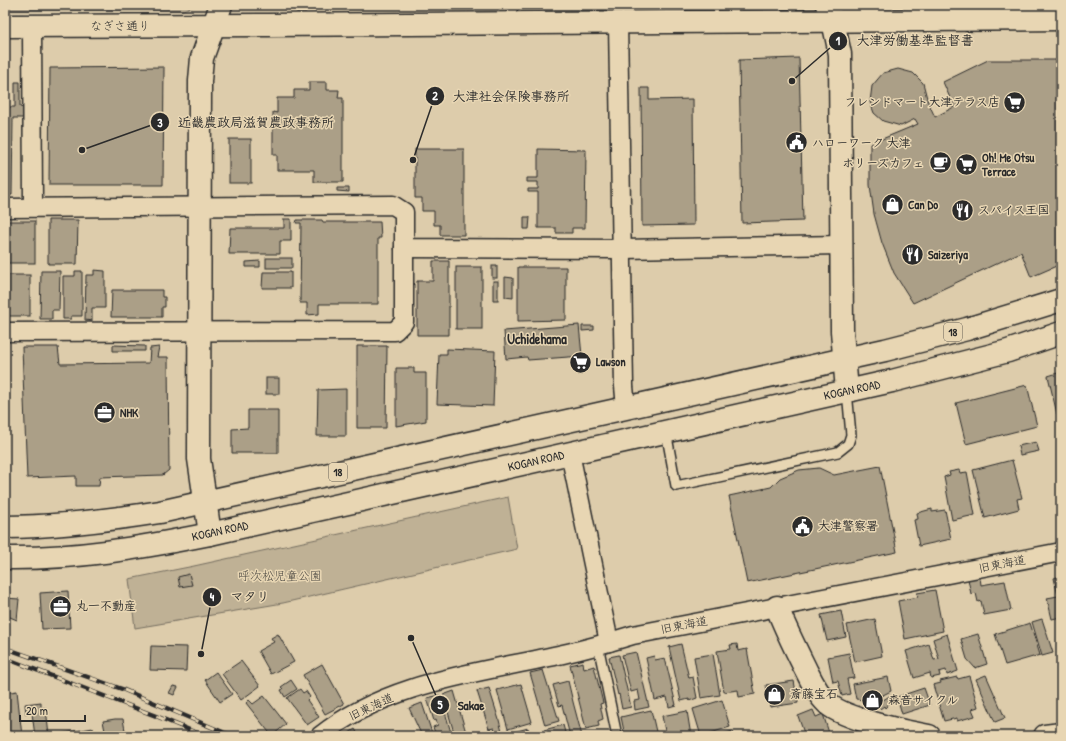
<svg xmlns="http://www.w3.org/2000/svg" width="1066" height="741" font-family="'Patrick Hand','Klee One',sans-serif">
  <style>
    .green { fill: #bfb195; stroke: #756e60 }
    .building { fill: #ab9f87; stroke: #2b2b2b }
    .lines { fill: none; stroke-linecap: round; stroke-linejoin: round }
    .service-casing { stroke: #2b2b2b; stroke-width: 12 }
    .minor-casing { stroke: #2b2b2b; stroke-width: 21 }
    .tertiary-casing { stroke: #2b2b2b; stroke-width: 25 }
    .primary-casing { stroke: #2b2b2b; stroke-width: 25 }
    .service { stroke: #e8d6b3; stroke-width: 9 }
    .minor { stroke: #e8d6b3; stroke-width: 18 }
    .tertiary { stroke: #e8d6b3; stroke-width: 22 }
    .primary { stroke: #e8d6b3; stroke-width: 22 }
    .rail-casing { stroke: #2b2b2b; stroke-width: 4.5 }
    .rail { stroke: #e8d6b3; stroke-width: 3; stroke-dasharray: 9; stroke-linecap: butt }
    .labels { text-anchor: middle; stroke-width: 3; stroke-linejoin: round; paint-order: stroke }
    .shield { fill: #e8d6b3; stroke: #645e54; stroke-width: 1 }
    .shield-label { font-size: 11px; font-weight: bold; fill: #2b2b2b }
    .street-label { font-size: 12px; fill: #2b2b2b; stroke: #e8d6b3 }
    .poi-label { font-size: 12px; font-weight: bold; fill: #2b2b2b; stroke: #e8d6b3; text-anchor: start }
    .park-label { font-size: 12px; fill: #494640; stroke: #e8d6b3 }
    .quarter-label { font-size: 14px; font-weight: bold; fill: #2b2b2b; stroke: #e8d6b3 }
    .leader { fill: none; stroke: #2b2b2b; stroke-width: 1.5 }
    .callout-dot { fill: #2b2b2b; stroke: #e8d6b3; stroke-width: 1.5 }
    .mark-label { font-size: 12px; text-anchor: middle; font-weight: bold; fill: #fff }
    .callout-label { font-size: 13px; text-anchor: middle; font-weight: bold; fill: #2b2b2b; stroke: #e8d6b3; stroke-width: 3; stroke-linejoin: round; paint-order: stroke }
  </style>
  <rect width="100%" height="100%" fill="#ddccab"/>
  <filter id="ink" filterUnits="userSpaceOnUse"><feTurbulence type="fractalNoise" baseFrequency=".025" numOctaves="2"/><feDisplacementMap in="SourceGraphic" scale="8" xChannelSelector="R" yChannelSelector="G"/><feConvolveMatrix kernelMatrix="1 2 1 2 8 2 1 2 1" color-interpolation-filters="sRGB"/></filter>
  <g filter="url(#ink)">
    <g class="green">
      <polygon points="5,5 197,5 183,10 5,10"/>
      <polygon points="508,497 517,549 283,603 135,628 129,579 194,566"/>
    </g>
    <g class="building">
      <polygon points="799,58 803,221 742,223 739,60"/>
      <polygon points="988,60 1061,60 1061,264 1031,277 1021,252 913,303 894,273 882,243 874,214 870,185 870,144 918,124 915,119 901,126 883,121 874,113 870,102 872,86 883,73 898,69 913,73 923,83 928,102 935,117 954,107 943,82"/>
      <polygon points="164,67 163,185 49,185 50,68"/>
      <polygon points="15,82 20,82 20,107 24,108 24,118 13,118 12,195 5,195 5,107 15,107"/>
      <polygon points="309,82 327,82 327,90 339,90 338,98 343,98 343,182 314,182 314,170 277,170 277,155 273,155 273,112 277,113 277,98 294,98 294,90 309,90"/>
      <polygon points="641,88 649,88 649,100 693,99 694,225 642,226"/>
      <rect x="229" y="139" width="22" height="44"/>
      <polygon points="415,149 464,149 464,235 440,235 440,225 434,225 434,211 422,211 422,198 415,198"/>
      <polygon points="538,149 586,150 585,228 572,228 572,233 556,233 556,228 538,228 538,192 528,192 528,189 538,189 538,182 527,182 527,178 538,178"/>
      <polygon points="337,188 349,188 349,192 337,191"/>
      <polygon points="524,217 530,217 529,229 524,229"/>
      <polygon points="284,219 291,219 291,241 280,241 280,254 229,254 230,228 284,228"/>
      <polygon points="48,220 78,220 77,264 48,264"/>
      <polygon points="297,220 322,220 323,222 380,222 381,238 378,238 378,304 319,304 319,314 307,315 307,303 300,303 301,223 296,223"/>
      <rect x="5" y="221" width="30" height="42"/>
      <rect x="266" y="258" width="26" height="10"/>
      <polygon points="260,261 260,267 246,267 246,262"/>
      <polygon points="433,261 449,261 449,335 417,335 417,281 433,281"/>
      <rect x="492" y="266" width="5" height="12"/>
      <rect x="456" y="267" width="26" height="62"/>
      <polygon points="518,267 566,267 566,320 518,321"/>
      <polygon points="94,270 105,271 105,308 92,308 92,321 85,320 86,275 94,275"/>
      <polygon points="41,271 60,271 59,310 52,310 52,319 40,319"/>
      <polygon points="75,271 82,271 82,316 71,316 71,319 63,319 63,276 75,276"/>
      <polygon points="263,272 291,272 291,288 262,288"/>
      <rect x="5" y="275" width="25" height="41"/>
      <polygon points="505,277 513,278 513,298 505,297"/>
      <rect x="493" y="281" width="5" height="19"/>
      <polygon points="112,290 162,290 162,297 165,297 165,307 162,307 162,317 111,317"/>
      <polygon points="579,325 582,356 528,360 527,357 506,359 504,331"/>
      <polygon points="582,326 594,326 594,330 582,331"/>
      <polygon points="113,345 145,346 145,351 113,351"/>
      <polygon points="357,346 387,346 386,428 357,428"/>
      <polygon points="22,347 58,347 60,364 149,363 150,348 159,347 157,357 168,357 169,470 163,475 100,477 99,486 76,486 76,476 27,478"/>
      <polygon points="447,349 495,351 493,406 437,404 439,354 447,354"/>
      <polygon points="396,368 414,368 414,373 426,373 426,421 396,426"/>
      <polygon points="1061,372 1061,413 1057,414 1048,376"/>
      <rect x="266" y="378" width="13" height="16"/>
      <polygon points="1027,385 1037,426 966,444 956,403"/>
      <polygon points="346,389 346,436 317,436 318,390"/>
      <polygon points="248,410 278,410 278,453 232,453 232,429 248,428"/>
      <polygon points="5,424 7,424 6,488 5,488"/>
      <polygon points="1036,442 1039,451 1020,455 1018,446"/>
      <polygon points="1012,460 1022,498 1017,499 1019,509 985,518 973,470"/>
      <polygon points="880,466 897,552 747,583 729,496 771,487 780,478 799,470 819,468 834,475"/>
      <polygon points="959,470 960,473 967,472 975,515 952,520 944,477 950,475 949,472"/>
      <polygon points="932,509 932,512 945,510 951,539 919,546 914,520 918,519 917,513"/>
      <polygon points="189,574 192,585 180,587 178,577"/>
      <polygon points="1061,576 1061,617 1052,619 1047,598 1058,596 1054,578"/>
      <polygon points="980,577 981,585 1005,581 1011,610 984,615 981,601 978,602 976,593 971,594 968,579"/>
      <polygon points="935,590 943,631 905,639 898,601 918,597 917,593"/>
      <polygon points="68,591 70,628 42,629 40,593"/>
      <polygon points="5,598 19,599 17,620 5,615"/>
      <polygon points="841,611 846,637 827,641 821,615"/>
      <polygon points="875,619 882,656 855,662 847,625"/>
      <polygon points="1042,619 1053,653 1042,656 1032,622"/>
      <polygon points="1030,623 1040,655 1005,665 995,634"/>
      <polygon points="278,634 294,662 271,674 258,651 274,642 271,638"/>
      <polygon points="947,634 958,671 947,675 946,670 939,672 940,676 931,678 930,673 914,678 906,651 929,644 934,660 939,659 933,639"/>
      <polygon points="978,634 987,664 975,668 967,659 961,639"/>
      <polygon points="681,644 689,678 693,677 697,698 689,701 689,699 681,701 669,647"/>
      <polygon points="737,644 738,651 747,649 755,694 739,697 738,690 724,692 717,651 731,649 730,645"/>
      <polygon points="151,646 187,647 186,671 150,670"/>
      <polygon points="636,652 649,707 635,710 634,701 640,700 638,690 631,692 622,655"/>
      <polygon points="849,653 854,678 847,679 850,694 842,696 838,681 833,682 828,657"/>
      <polygon points="713,654 720,695 701,698 694,657"/>
      <polygon points="619,655 631,707 622,709 619,694 618,695 609,657"/>
      <polygon points="654,656 655,660 665,658 676,705 669,707 667,697 655,700 646,658"/>
      <polygon points="241,661 260,686 241,700 222,674"/>
      <polygon points="583,662 584,669 594,666 603,703 600,704 603,719 598,721 599,726 586,729 570,665"/>
      <polygon points="322,664 344,704 325,714 303,675"/>
      <polygon points="543,670 559,721 545,725 530,673"/>
      <polygon points="216,672 232,694 220,702 205,680"/>
      <polygon points="986,675 1005,718 995,722 976,679"/>
      <polygon points="969,676 978,707 972,709 975,716 957,721 957,718 944,721 933,685 941,683 940,681 957,677 958,679"/>
      <polygon points="888,677 891,691 881,696 863,700 856,699 853,684"/>
      <polygon points="291,680 297,689 285,697 281,690 283,689 281,687"/>
      <polygon points="568,681 573,702 582,736 570,736 562,705 559,706 553,685"/>
      <polygon points="794,681 798,703 770,707 766,685"/>
      <polygon points="521,684 532,722 508,729 497,690"/>
      <polygon points="173,686 178,687 174,695 169,693"/>
      <polygon points="489,688 499,720 503,736 496,736 494,728 489,729 477,691"/>
      <polygon points="924,688 930,705 902,714 897,697"/>
      <polygon points="300,689 303,693 306,691 310,697 307,700 319,717 307,725 287,698"/>
      <polygon points="17,691 22,736 5,736 5,693"/>
      <polygon points="454,691 467,736 455,736 443,695"/>
      <polygon points="440,695 452,736 436,736 433,727 438,725 436,720 434,721 427,698"/>
      <polygon points="891,695 894,700 887,705 887,706 885,708 884,706 880,709 877,704"/>
      <polygon points="264,696 286,724 272,736 246,703 249,700 253,704"/>
      <polygon points="722,700 730,727 701,736 693,709"/>
      <polygon points="41,702 41,708 46,708 49,736 35,736 32,713 26,714 25,704"/>
      <polygon points="422,703 433,736 422,736 409,708"/>
      <polygon points="651,710 657,736 625,736 621,717"/>
      <polygon points="813,710 816,717 823,714 829,733 819,736 805,736 798,716"/>
      <polygon points="687,711 691,736 666,736 662,716"/>
      <polygon points="115,719 123,719 126,736 106,736 103,721"/>
      <polygon points="563,725 566,736 546,736 544,730"/>
      <polygon points="93,728 94,736 60,736 59,734"/>
      <polygon points="528,728 529,733 525,735 525,736 508,736 507,734"/>
      <polygon points="355,729 359,736 347,736 346,735"/>
      <polygon points="733,731 734,736 715,736"/>
    </g>
    <g class="lines">
      <defs>
        <g id="service">
          <polyline points="512,5 512,23"/>
          <polyline points="666,431 676,486 838,452 848,444 851,435 847,391"/>
          <polyline points="598,645 617,736"/>
        </g>
        <g id="minor">
          <polyline points="618,22 624,386 626,408"/>
          <polyline points="32,26 33,207"/>
          <polyline points="5,208 393,205 404,212 404,248 623,249 841,245"/>
          <polyline points="5,332 395,331 404,322 404,248"/>
          <polyline points="570,453 609,642"/>
          <path d="M320 736C388 681 481 673 563 654 586 649 610 642 633 635L1061 552"/>
        </g>
        <g id="tertiary">
          <polyline points="827,5 833,21 840,54 842,331 847,391"/>
          <polyline points="5,26 267,25 1061,19"/>
          <polyline points="210,534 199,459 200,81 202,58 221,5"/>
          <path d="M777 607C785 628 795 648 805 668 811 680 817 694 828 704 845 719 905 732 929 736"/>
          <polyline points="1045,736 1061,734"/>
        </g>
        <g id="primary">
          <path d="M5 527C57 527 109 520 160 512L885 350 967 329 1061 300"/>
          <path d="M5 558C77 559 140 548 210 534L892 381 1008 351 1061 333"/>
        </g>
      </defs>
      <use href="#service" class="service-casing"/>
      <use href="#minor" class="minor-casing"/>
      <use href="#tertiary" class="tertiary-casing"/>
      <use href="#primary" class="primary-casing"/>
      <use href="#service" class="service"/>
      <use href="#minor" class="minor"/>
      <use href="#tertiary" class="tertiary"/>
      <use href="#primary" class="primary"/>
      <defs>
        <g id="rail">
          <polyline points="5,648 122,689 232,736"/>
          <polyline points="5,658 156,716 204,736"/>
        </g>
      </defs>
      <use href="#rail" class="rail-casing"/>
      <use href="#rail" class="rail"/>
    </g>
  </g>
  <defs>
    <symbol id="supermarket-disc" viewBox="-11 -11 22 22"><circle r="9.5" fill="#2b2b2b" stroke="#e8d6b3"/><path d="M-6-5.5h2.5l.6 2H6L4.5 2H-2.5L-4.4-4H-6ZM-1.5 3.2a1.3 1.3 0 1 0 .1 0ZM3 3.2a1.3 1.3 0 1 0 .1 0Z" fill="#fff"/></symbol>
    <symbol id="civic-disc" viewBox="-11 -11 22 22"><circle r="9.5" fill="#2b2b2b" stroke="#e8d6b3"/><path d="M-.6-6.5H3V-4.5H.6V-3L4-1V1h2V6H-6V1h2V-1L-.6-3ZM-1.2 2.5V6h2.4V2.5Z" fill="#fff"/></symbol>
    <symbol id="cafe-disc" viewBox="-11 -11 22 22"><circle r="9.5" fill="#2b2b2b" stroke="#e8d6b3"/><path d="M-5.5-4.5H6V0H3Q3 3.5 0 3.5H-2.5Q-5.5 3.5-5.5 0ZM3-3.2v2h1.7v-2ZM-6 4.5H4V6H-6Z" fill="#fff"/></symbol>
    <symbol id="shop-disc" viewBox="-11 -11 22 22"><circle r="9.5" fill="#2b2b2b" stroke="#e8d6b3"/><path d="M-5-2.5h2.3a2.7 3.5 0 0 1 5.4 0H5L5.5 6h-11ZM-1.5-2.5h3a1.5 2.3 0 0 0-3 0Z" fill="#fff"/></symbol>
    <symbol id="restaurant-disc" viewBox="-11 -11 22 22"><circle r="9.5" fill="#2b2b2b" stroke="#e8d6b3"/><path d="M-5-6h1v4h1v-4h1v4h1v-4h1v5L-1.5 .5V6h-2V.5L-5-1ZM5-6V6H3V1.5H1.5Q1.5-4 5-6Z" fill="#fff"/></symbol>
    <symbol id="office-disc" viewBox="-11 -11 22 22"><circle r="9.5" fill="#2b2b2b" stroke="#e8d6b3"/><path d="M-6-3h4V-5.5h4V-3h4V5H-6ZM-1-4.5V-3h2v-1.5ZM-6 0V1H6V0Z" fill="#fff"/></symbol>
  </defs>
  <g fill-rule="evenodd">
    <use href="#supermarket-disc" x="1002" y="90" width="25" height="25"/>
    <use href="#civic-disc" x="784" y="130" width="25" height="25"/>
    <use href="#cafe-disc" x="928" y="150" width="25" height="25"/>
    <use href="#supermarket-disc" x="954" y="152" width="25" height="25"/>
    <use href="#shop-disc" x="880" y="192" width="25" height="25"/>
    <use href="#restaurant-disc" x="950" y="198" width="25" height="25"/>
    <use href="#restaurant-disc" x="900" y="242" width="25" height="25"/>
    <use href="#supermarket-disc" x="568" y="350" width="25" height="25"/>
    <use href="#office-disc" x="92" y="400" width="25" height="25"/>
    <use href="#civic-disc" x="790" y="514" width="25" height="25"/>
    <use href="#office-disc" x="48" y="594" width="25" height="25"/>
    <use href="#shop-disc" x="762" y="682" width="25" height="25"/>
    <use href="#shop-disc" x="860" y="688" width="25" height="25"/>
  </g>
  <g class="labels">
    <g class="shield">
      <rect x="944" y="323" width="18" height="18" rx="3"/>
      <rect x="329" y="463" width="18" height="18" rx="3"/>
    </g>
    <g class="shield-label">
      <text x="953" y="336">18</text>
      <text x="338" y="476">18</text>
    </g>
    <g class="street-label">
      <text x="120" y="30">なぎさ通り</text>
      <text transform="translate(852 390) rotate(-12)" y="4">KOGAN ROAD</text>
      <text transform="translate(536 461) rotate(-13)" y="4">KOGAN ROAD</text>
      <text transform="translate(220 531) rotate(-12)" y="4">KOGAN ROAD</text>
      <text transform="translate(1002 564) rotate(-11)" y="4">旧東海道</text>
      <text transform="translate(684 625) rotate(-11)" y="4">旧東海道</text>
      <text transform="translate(371 707) rotate(-25)" y="4">旧東海道</text>
    </g>
    <g class="poi-label">
      <text x="1000" y="106" text-anchor="end">フレンドマート大津テラス店</text>
      <text x="812" y="147">ハローワーク 大津</text>
      <text x="982" y="162">Oh! Me Otsu<tspan x="982" dy="14">Terrace</tspan></text>
      <text x="924" y="167" text-anchor="end">ホリーズカフェ</text>
      <text x="908" y="209">Can Do</text>
      <text x="978" y="214">スパイス王国</text>
      <text x="928" y="259">Saizeriya</text>
      <text x="596" y="366">Lawson</text>
      <text x="120" y="417">NHK</text>
      <text x="818" y="530">大津警察署</text>
      <text x="76" y="610">丸一不動産</text>
      <text x="790" y="698">斎藤宝石</text>
      <text x="888" y="704">森音サイクル</text>
    </g>
    <g class="park-label">
      <text x="280" y="580">呼次松児童公園</text>
    </g>
    <g class="quarter-label">
      <text x="537" y="344">Uchidehama</text>
    </g>
  </g>
  <path class="leader" d="M792 81L838 41M413 160L435 96M82 150L160 122M201 654L212 597M411 638L440 705"/>
  <g class="callout-dot">
    <circle cx="792" cy="81" r="4"/>
    <circle cx="413" cy="160" r="4"/>
    <circle cx="82" cy="150" r="4"/>
    <circle cx="201" cy="654" r="4"/>
    <circle cx="411" cy="638" r="4"/>
    <circle cx="838" cy="41" r="10"/>
    <circle cx="435" cy="96" r="10"/>
    <circle cx="160" cy="122" r="10"/>
    <circle cx="212" cy="597" r="10"/>
    <circle cx="440" cy="705" r="10"/>
  </g>
  <g class="mark-label">
    <text x="838" y="45">1</text>
    <text x="435" y="100">2</text>
    <text x="160" y="127">3</text>
    <text x="212" y="601">4</text>
    <text x="440" y="709">5</text>
  </g>
  <g class="callout-label">
    <text x="915" y="45">大津労働基準監督書</text>
    <text x="511" y="101">大津社会保険事務所</text>
    <text x="256" y="127">近畿農政局滋賀農政事務所</text>
    <text x="250" y="601">マタリ</text>
    <text x="471" y="710">Sakae</text>
  </g>
  <rect width="1066" height="741" fill="none" stroke="#e8d6b3" stroke-width="20"/>
  <rect x="10" y="10" width="1046" height="721" fill="none" stroke="#2b2b2b" stroke-width="1.5" filter="url(#ink)"/>
  <path d="M20 715v6h65v-6" fill="none" stroke="#2b2b2b" stroke-width="2"/>
  <text x="26" y="715" font-size="12" fill="#2b2b2b" stroke="#e8d6b3" stroke-width="3" paint-order="stroke">20 m</text>
</svg>
